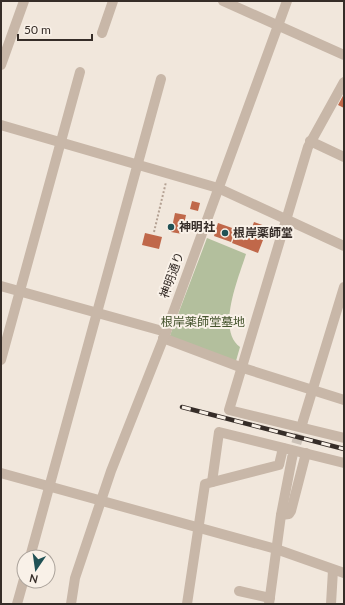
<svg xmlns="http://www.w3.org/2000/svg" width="345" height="605" font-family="Lato,'Noto Sans JP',sans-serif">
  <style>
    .green { fill: #b3bf9d }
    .building { fill: #c0684a }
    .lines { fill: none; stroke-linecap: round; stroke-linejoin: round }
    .minor-tunnel { stroke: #ccc2b8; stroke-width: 10; stroke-dasharray: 10 5; stroke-linecap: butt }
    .path { stroke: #b4a193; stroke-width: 2; stroke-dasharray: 2 2; stroke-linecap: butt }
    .minor { stroke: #c8b7a8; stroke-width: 10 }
    .rail-casing { stroke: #362d28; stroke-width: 4.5 }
    .rail { stroke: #f9f1e8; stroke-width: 3; stroke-dasharray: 9; stroke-linecap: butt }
    .poi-dot { fill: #205155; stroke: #f9f1e8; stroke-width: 1.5 }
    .labels { text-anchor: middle; stroke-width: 4; stroke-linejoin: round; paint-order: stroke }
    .poi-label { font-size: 12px; font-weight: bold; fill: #362d28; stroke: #f9f1e8; text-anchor: start }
    .street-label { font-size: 12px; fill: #362d28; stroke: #f9f1e8 }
    .park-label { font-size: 12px; fill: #45532d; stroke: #f9f1e8 }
  </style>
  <rect width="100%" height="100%" fill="#f1e7dc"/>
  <path class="green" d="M207 238 246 254C239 277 216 330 240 347L236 361 169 338Z"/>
  <g class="building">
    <polygon points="344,94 344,108 338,105"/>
    <polygon points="192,201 200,203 198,211 190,209"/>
    <polygon points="175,213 186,215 182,234 171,232"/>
    <polygon points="254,222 268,227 258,253 232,243 237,230 249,235"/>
    <polygon points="218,223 235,229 231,242 214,236"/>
    <polygon points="145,233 162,237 159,249 142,245"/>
  </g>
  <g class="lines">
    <polyline class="minor-tunnel" points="292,458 303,421"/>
    <polyline class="path" points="154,232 166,182"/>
    <g class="minor">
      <polyline points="223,1 344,55"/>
      <polyline points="102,33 113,1"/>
      <polyline points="1,65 24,1"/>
      <polyline points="344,82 308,147 229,410 344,438"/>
      <polyline points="1,125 218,188 344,246"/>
      <polyline points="310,141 344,157"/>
      <polyline points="1,286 166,332"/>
      <polyline points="163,338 240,367 344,400"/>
      <polyline points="1,360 80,72"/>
      <polyline points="303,421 344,287"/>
      <polyline points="1,473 276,549 344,573"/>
      <polyline points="212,482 219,432 344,463"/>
      <polyline points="281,515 289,514 291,511 306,453"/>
      <polyline points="30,557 161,79"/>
      <polyline points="239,591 270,598"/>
      <polyline points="17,604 24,579"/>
      <polyline points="71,604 75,578 111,471 166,332 287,1"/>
      <polyline points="187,604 205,484 279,465 283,448"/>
      <polyline points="269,604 281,515 292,458"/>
      <polyline points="331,604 333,570"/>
    </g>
    <defs>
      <polyline id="rail" points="182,407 344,449"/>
    </defs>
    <use href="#rail" class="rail-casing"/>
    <use href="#rail" class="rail"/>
  </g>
  <g class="poi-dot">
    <circle cx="171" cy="227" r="4"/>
    <circle cx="225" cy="233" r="4"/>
  </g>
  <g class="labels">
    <g class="poi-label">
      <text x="179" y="231">神明社</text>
      <text x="233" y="237">根岸薬師堂</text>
    </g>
    <g class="street-label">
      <text transform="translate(172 275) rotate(-70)" y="4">神明通り</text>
    </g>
    <g class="park-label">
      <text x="203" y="326">根岸薬師堂墓地</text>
    </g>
  </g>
  <rect width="345" height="605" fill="none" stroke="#362d28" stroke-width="4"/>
  <g transform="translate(36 569) rotate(193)"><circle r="19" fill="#f9f1e8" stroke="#aba39b"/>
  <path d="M0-3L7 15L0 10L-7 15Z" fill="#205155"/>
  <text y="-6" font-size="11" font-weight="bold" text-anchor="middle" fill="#362d28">N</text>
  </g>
  <path d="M18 34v6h74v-6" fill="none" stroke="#362d28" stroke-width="2"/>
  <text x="24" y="34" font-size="12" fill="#362d28" stroke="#f9f1e8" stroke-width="3" paint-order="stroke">50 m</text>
</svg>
